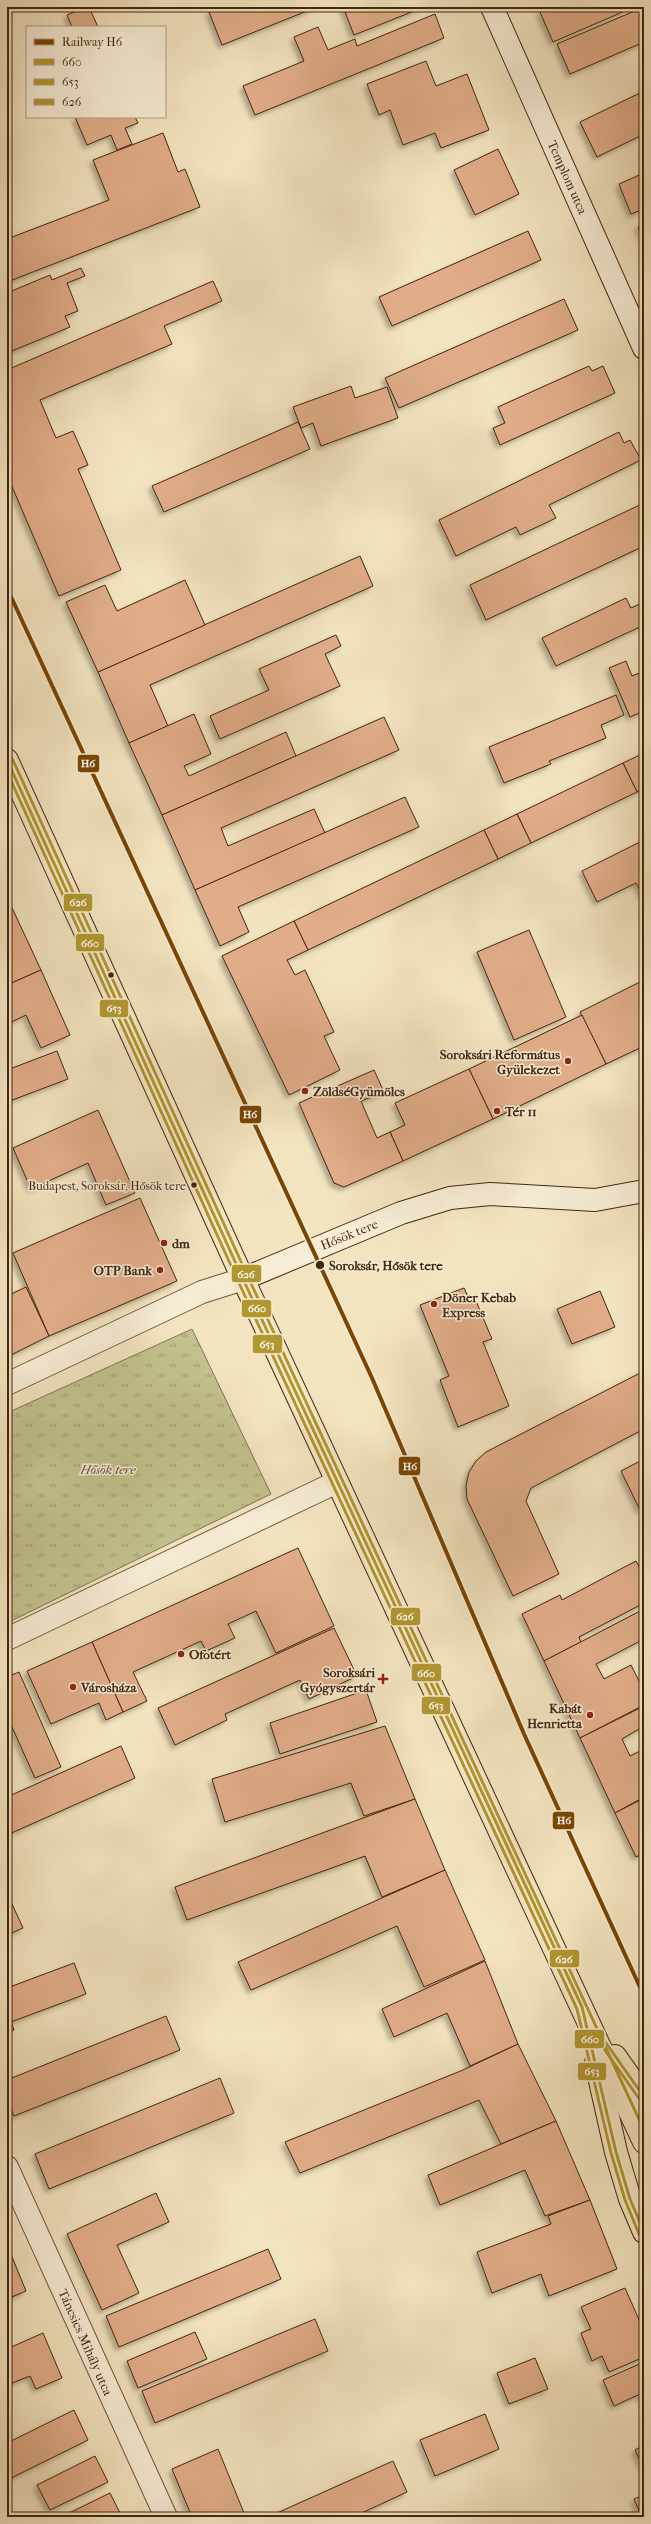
<svg xmlns="http://www.w3.org/2000/svg" width="651" height="2524" font-family="'IM FELL French Canon',serif">
  <style>
    .park { fill: url(#park-tufts); stroke: #83744e }
    .building { fill: #e0ad88; stroke: #44250f; filter: url(#shadow) }
    .lines { fill: none; stroke-linecap: round; stroke-linejoin: round }
    .street-casing { stroke: #70553b; stroke-width: 24 }
    .secondary-casing { stroke: #44250f; stroke-width: 24 }
    .primary-casing { stroke: #44250f; stroke-width: 24 }
    .street { stroke: #f7edd6; stroke-width: 22 }
    .secondary { stroke: #f7edd6; stroke-width: 22 }
    .primary { stroke: #f3e4c0; stroke-width: 22 }
    .bus-1-casing { stroke: #f7edd6; stroke-width: 6 }
    .bus-2-casing { stroke: #f7edd6; stroke-width: 6 }
    .bus-3-casing { stroke: #f7edd6; stroke-width: 6 }
    .bus-1 { stroke: #b2962e; stroke-width: 3 }
    .bus-2 { stroke: #b2962e; stroke-width: 3 }
    .bus-3 { stroke: #b2962e; stroke-width: 3 }
    .rail-1-casing { stroke: #f7edd6; stroke-width: 7 }
    .rail-1 { stroke: #7b4400; stroke-width: 4 }
    .bus-dot { fill: #44250f; stroke: #f7edd6; stroke-width: 1.5 }
    .poi-dot { fill: #8f2418; stroke: #f7edd6; stroke-width: 1.5 }
    .labels { text-anchor: middle; stroke-width: 3; stroke-linejoin: round; paint-order: stroke }
    .bus-label { font-size: 12px; fill: #44250f; stroke: #f7edd6; text-anchor: end }
    .street-label { font-size: 13px; fill: #44250f; stroke: #f7edd6 }
    .poi-label { font-size: 13px; font-weight: bold; fill: #44250f; stroke: #f7edd6; text-anchor: start }
    .stop-label { font-size: 13px; font-weight: bold; fill: #44250f; stroke: #f7edd6; text-anchor: start }
    .park-label { font-size: 13px; font-style: italic; fill: #644c2f; stroke: #f7edd6 }
    .line-badge { stroke: #f7edd6; stroke-width: 1.5 }
    .badge-label { font-size: 11px; text-anchor: middle; font-weight: bold; fill: #fff }
  </style>
  <defs>
    <pattern id="park-tufts" width="24" height="20" patternUnits="userSpaceOnUse"><rect width="24" height="20" fill="#c2c28e"/><path d="M3 7l-1-3M5 7V3M7 7l1-3M15 17l-1-3M17 17v-4M19 17l1-3" fill="none" stroke="#9f9d72"/></pattern>
    <filter id="shadow"><feDropShadow dx="-3.5" dy="3.5" stdDeviation="2" flood-color="#0004"/></filter>
  </defs>
  <rect width="100%" height="100%" fill="#f3e4c0"/>
  <filter id="stains"><feTurbulence type="fractalNoise" baseFrequency=".005" numOctaves="4"/><feColorMatrix values="0 0 0 0 .2 0 0 0 0 .09 0 0 0 0 .02 0 0 0 .5 -.17"/></filter>
  <radialGradient id="worn" r=".72"><stop offset=".6" stop-color="#630" stop-opacity="0"/><stop offset="1" stop-color="#630" stop-opacity=".3"/></radialGradient>
  <polygon class="park" points="192,1329 271,1494 7,1623 7,1413"/>
  <g class="building">
    <polygon points="86,7 89,7 98,27 72,27 67,15"/>
    <polygon points="220,7 317,7 222,45 209,12"/>
    <polygon points="343,7 424,7 354,35"/>
    <polygon points="553,7 626,7 627,10 553,42 540,12"/>
    <polygon points="644,7 644,42 570,74 557,44"/>
    <polygon points="435,14 444,38 255,115 243,86 304,61 294,37 318,27 328,50 355,39 357,46"/>
    <polygon points="426,61 436,86 467,74 489,130 441,148 435,133 403,145 390,110 379,115 367,84"/>
    <polygon points="644,91 644,134 597,157 580,122"/>
    <polygon points="75,117 135,117 138,123 125,128 132,144 117,150 111,135 87,145"/>
    <polygon points="163,133 178,172 185,169 200,207 7,282 7,239 109,200 93,160"/>
    <polygon points="498,149 519,194 475,215 454,170"/>
    <polygon points="644,173 644,209 631,214 619,184"/>
    <polygon points="644,224 644,241 638,227"/>
    <polygon points="528,231 541,260 392,326 379,297"/>
    <polygon points="81,268 85,276 67,283 78,311 65,316 70,327 7,353 7,293 50,275 52,280"/>
    <polygon points="213,281 222,301 164,326 172,344 40,400 56,438 73,431 88,465 78,469 121,570 59,596 7,475 7,370"/>
    <polygon points="564,299 578,330 399,408 385,378"/>
    <polygon points="589,366 592,371 603,366 615,393 500,445 493,428 505,423 498,407"/>
    <polygon points="351,386 355,398 387,387 398,418 321,446 313,423 301,428 293,407"/>
    <polygon points="298,422 310,449 164,512 152,486"/>
    <polygon points="619,432 624,443 630,440 641,460 549,505 556,518 520,535 516,527 456,556 439,520"/>
    <polygon points="644,503 644,546 486,620 470,585"/>
    <polygon points="360,556 373,586 150,685 168,726 129,743 98,672"/>
    <polygon points="185,580 205,625 98,672 66,602 105,585 117,611"/>
    <polygon points="626,598 631,608 644,602 644,625 556,666 542,638"/>
    <polygon points="336,635 341,646 325,654 340,686 220,739 210,716 269,690 259,669"/>
    <polygon points="626,661 632,676 644,671 644,711 630,717 609,668"/>
    <polygon points="616,695 624,715 601,725 606,738 549,761 551,764 504,783 489,747"/>
    <polygon points="194,714 211,754 184,766 189,776 286,732 296,756 162,815 129,743"/>
    <polygon points="384,717 399,750 221,828 228,846 314,809 325,833 195,890 162,815"/>
    <polygon points="644,753 644,788 637,792 623,763"/>
    <polygon points="623,763 637,792 531,843 517,814"/>
    <polygon points="405,797 419,827 238,907 249,932 220,946 195,890"/>
    <polygon points="517,814 531,843 498,859 484,830"/>
    <polygon points="484,830 498,859 308,950 294,921"/>
    <polygon points="644,840 644,898 636,883 597,902 582,871"/>
    <polygon points="7,897 41,970 7,985"/>
    <polygon points="294,921 308,950 287,960 295,975 305,970 334,1032 324,1036 340,1070 289,1095 222,956"/>
    <polygon points="529,930 566,1017 514,1040 477,952"/>
    <polygon points="41,970 70,1035 41,1048 26,1015 7,1024 7,985"/>
    <polygon points="644,980 644,1046 606,1064 580,1012"/>
    <polygon points="582,1015 606,1064 493,1119 469,1069"/>
    <polygon points="57,1051 68,1079 7,1102 7,1070"/>
    <polygon points="469,1069 493,1119 403,1161 390,1132 405,1125 395,1103"/>
    <polygon points="374,1070 384,1092 361,1101 377,1138 390,1132 403,1161 344,1187 334,1183 299,1103"/>
    <polygon points="98,1110 135,1193 106,1205 88,1163 31,1189 13,1148"/>
    <polygon points="140,1198 177,1281 49,1336 13,1253"/>
    <polygon points="26,1287 49,1336 7,1357 7,1296"/>
    <polygon points="464,1288 471,1303 476,1301 492,1339 483,1342 509,1406 458,1427 440,1380 449,1376 420,1305"/>
    <polygon points="600,1291 615,1327 572,1344 557,1309"/>
    <polygon points="644,1371 644,1429 531,1488 526,1501 559,1574 513,1596 467,1499 466,1486 469,1472 476,1461 486,1452"/>
    <polygon points="644,1459 644,1509 640,1510 621,1471"/>
    <polygon points="298,1548 334,1626 276,1653 256,1611 228,1624 235,1638 206,1651 201,1641 133,1672 147,1701 123,1712 92,1642"/>
    <polygon points="636,1561 644,1576 644,1603 579,1637 581,1642 544,1661 522,1614 560,1595 562,1600"/>
    <polygon points="644,1609 644,1639 596,1664 604,1679 631,1665 644,1691 644,1705 580,1738 544,1661"/>
    <polygon points="334,1628 357,1676 309,1699 300,1680 225,1714 227,1720 175,1745 158,1708"/>
    <polygon points="92,1642 123,1712 106,1720 99,1703 51,1724 27,1671"/>
    <polygon points="19,1672 61,1767 35,1778 7,1716 7,1677"/>
    <polygon points="366,1690 377,1722 280,1754 270,1723"/>
    <polygon points="644,1706 644,1726 622,1739 630,1756 644,1749 644,1797 615,1813 580,1738"/>
    <polygon points="385,1726 415,1799 364,1816 351,1783 225,1822 212,1779"/>
    <polygon points="121,1746 135,1778 7,1835 7,1797"/>
    <polygon points="644,1798 644,1853 636,1857 615,1813"/>
    <polygon points="415,1799 445,1870 382,1897 365,1856 187,1920 175,1887"/>
    <polygon points="445,1870 485,1960 424,1987 397,1926 251,1990 238,1962"/>
    <polygon points="7,1893 23,1928 7,1935"/>
    <polygon points="485,1961 518,2044 470,2066 447,2013 394,2037 382,2009"/>
    <polygon points="74,1963 86,1994 11,2022 14,2030 7,2033 7,1988"/>
    <polygon points="166,2016 180,2050 14,2116 7,2099 7,2080"/>
    <polygon points="518,2044 556,2121 501,2144 479,2100 300,2173 285,2142 463,2070"/>
    <polygon points="220,2078 234,2113 49,2189 35,2154"/>
    <polygon points="556,2121 590,2200 545,2216 525,2170 440,2205 428,2175"/>
    <polygon points="156,2193 169,2222 117,2245 139,2293 102,2310 67,2234"/>
    <polygon points="590,2200 617,2269 549,2296 541,2274 492,2293 477,2252 551,2224 548,2216"/>
    <polygon points="268,2249 281,2279 119,2347 106,2316"/>
    <polygon points="10,2252 26,2291 7,2299 7,2253"/>
    <polygon points="625,2288 644,2331 644,2357 609,2372 602,2356 592,2361 581,2333 591,2329 581,2307"/>
    <polygon points="315,2319 328,2351 155,2423 142,2391"/>
    <polygon points="195,2332 207,2359 138,2388 127,2361"/>
    <polygon points="43,2333 62,2378 36,2389 30,2376 7,2385 7,2349"/>
    <polygon points="535,2358 548,2389 509,2404 497,2373"/>
    <polygon points="644,2362 644,2402 640,2394 614,2406 603,2380"/>
    <polygon points="74,2410 88,2440 7,2480 7,2443"/>
    <polygon points="485,2414 499,2449 435,2476 420,2440"/>
    <polygon points="644,2445 644,2470 635,2450"/>
    <polygon points="218,2449 244,2513 234,2517 192,2517 172,2469"/>
    <polygon points="95,2456 108,2482 50,2510 37,2485"/>
    <polygon points="393,2461 407,2492 353,2517 268,2517"/>
    <polygon points="110,2493 122,2517 61,2517"/>
    <polygon points="644,2495 644,2517 642,2517 634,2499"/>
  </g>
  <g class="lines">
    <defs>
      <g id="street">
        <polyline points="7,1384 202,1292 243,1279"/>
        <polyline points="7,1639 337,1482"/>
        <polyline points="7,2167 166,2517"/>
      </g>
      <g id="secondary">
        <polyline points="492,7 644,348"/>
        <polyline points="243,1279 401,1213 450,1198 490,1194 595,1200 644,1191"/>
      </g>
      <g id="primary">
        <polyline points="7,760 243,1279 644,2142"/>
        <polyline points="615,2056 644,2097"/>
        <polyline points="596,2063 616,2152 630,2199 644,2232"/>
      </g>
    </defs>
    <use href="#street" class="street-casing"/>
    <use href="#secondary" class="secondary-casing"/>
    <use href="#primary" class="primary-casing"/>
    <use href="#street" class="street"/>
    <use href="#secondary" class="secondary"/>
    <use href="#primary" class="primary"/>
    <defs>
      <g id="bus-1">
        <polyline points="7,760 243,1279 582,2007 616,2152 630,2199 644,2232"/>
        <polyline points="599,2033 644,2097"/>
      </g>
      <g id="bus-2">
        <polyline points="7,772 238,1281 577,2009 611,2153 625,2200 639,2234"/>
        <polyline points="595,2036 640,2100"/>
      </g>
      <polyline id="bus-3" points="12,758 248,1277 644,2130"/>
    </defs>
    <use href="#bus-1" class="bus-1-casing"/>
    <use href="#bus-2" class="bus-2-casing"/>
    <use href="#bus-3" class="bus-3-casing"/>
    <use href="#bus-1" class="bus-1"/>
    <use href="#bus-2" class="bus-2"/>
    <use href="#bus-3" class="bus-3"/>
    <defs>
      <polyline id="rail-1" points="7,588 372,1378 524,1734 644,1996"/>
    </defs>
    <use href="#rail-1" class="rail-1-casing"/>
    <use href="#rail-1" class="rail-1"/>
  </g>
  <g class="bus-dot">
    <circle cx="111" cy="975" r="3.5"/>
    <circle cx="194" cy="1185" r="3.5"/>
    <circle cx="320" cy="1265" r="5"/>
  </g>
  <g class="poi-dot">
    <circle cx="568" cy="1061" r="4"/>
    <circle cx="305" cy="1091" r="4"/>
    <circle cx="497" cy="1111" r="4"/>
    <circle cx="164" cy="1243" r="4"/>
    <circle cx="160" cy="1270" r="4"/>
    <circle cx="434" cy="1304" r="4"/>
    <circle cx="181" cy="1654" r="4"/>
    <path d="M381 1673h4v4h4v4h-4v4h-4v-4h-4v-4h4z"/>
    <circle cx="73" cy="1687" r="4"/>
    <circle cx="590" cy="1715" r="4"/>
  </g>
  <g class="labels">
    <g class="bus-label">
      <text x="186" y="1190">Budapest, Soroksár, Hősök tere</text>
    </g>
    <g class="street-label">
      <text transform="translate(568 177) rotate(66)" y="5">Templom utca</text>
      <text transform="translate(349 1234) rotate(-22)" y="5">Hősök tere</text>
      <text transform="translate(86 2342) rotate(66)" y="5">Táncsics Mihály utca</text>
    </g>
    <g class="poi-label">
      <text x="560" y="1059" text-anchor="end">Soroksári Református<tspan x="560" dy="15">Gyülekezet</tspan></text>
      <text x="313" y="1096">ZöldséGyümölcs</text>
      <text x="505" y="1116">Tér 11</text>
      <text x="172" y="1248">dm</text>
      <text x="152" y="1275" text-anchor="end">OTP Bank</text>
      <text x="442" y="1302">Döner Kebab<tspan x="442" dy="15">Express</tspan></text>
      <text x="189" y="1659">Ofotért</text>
      <text x="375" y="1677" text-anchor="end">Soroksári<tspan x="375" dy="15">Gyógyszertár</tspan></text>
      <text x="81" y="1692">Városháza</text>
      <text x="582" y="1713" text-anchor="end">Kabát<tspan x="582" dy="15">Henrietta</tspan></text>
    </g>
    <g class="stop-label">
      <text x="329" y="1270">Soroksár, Hősök tere</text>
    </g>
    <g class="park-label">
      <text x="108" y="1474">Hősök tere</text>
    </g>
  </g>
  <g class="line-badge">
    <rect x="77" y="754" width="23" height="19" rx="4" fill="#7b4400"/>
    <rect x="63" y="893" width="30" height="19" rx="4" fill="#b2962e"/>
    <rect x="75" y="933" width="30" height="19" rx="4" fill="#b2962e"/>
    <rect x="99" y="999" width="30" height="19" rx="4" fill="#b2962e"/>
    <rect x="239" y="1105" width="23" height="19" rx="4" fill="#7b4400"/>
    <rect x="231" y="1264" width="31" height="19" rx="4" fill="#b2962e"/>
    <rect x="241" y="1299" width="31" height="19" rx="4" fill="#b2962e"/>
    <rect x="252" y="1334" width="31" height="20" rx="4" fill="#b2962e"/>
    <rect x="398" y="1456" width="23" height="20" rx="4" fill="#7b4400"/>
    <rect x="390" y="1607" width="31" height="19" rx="4" fill="#b2962e"/>
    <rect x="411" y="1663" width="31" height="19" rx="4" fill="#b2962e"/>
    <rect x="421" y="1696" width="30" height="19" rx="4" fill="#b2962e"/>
    <rect x="552" y="1811" width="23" height="19" rx="4" fill="#7b4400"/>
    <rect x="549" y="1949" width="31" height="19" rx="4" fill="#b2962e"/>
    <rect x="574" y="2029" width="31" height="20" rx="4" fill="#b2962e"/>
    <rect x="577" y="2062" width="30" height="19" rx="4" fill="#b2962e"/>
  </g>
  <g class="badge-label">
    <text x="88" y="767">H6</text>
    <text x="78" y="906">626</text>
    <text x="90" y="947">660</text>
    <text x="114" y="1012">653</text>
    <text x="250" y="1118">H6</text>
    <text x="246" y="1278">626</text>
    <text x="257" y="1312">660</text>
    <text x="267" y="1348">653</text>
    <text x="410" y="1470">H6</text>
    <text x="405" y="1620">626</text>
    <text x="426" y="1677">660</text>
    <text x="436" y="1709">653</text>
    <text x="564" y="1824">H6</text>
    <text x="564" y="1963">626</text>
    <text x="590" y="2043">660</text>
    <text x="592" y="2075">653</text>
  </g>
  <rect width="651" height="2524" fill="none" stroke="#f3e4c0" stroke-width="24"/>
  <rect x="8" y="8" width="635" height="2508" fill="none" stroke="#44250f" stroke-width="2"/>
  <rect x="12" y="12" width="627" height="2500" fill="none" stroke="#44250f"/>
  <rect x="26" y="26" width="140" height="92" fill="#f7edd6" stroke="#af9d86"/>
  <rect x="34" y="39" width="20" height="6" fill="#7b4400" stroke="#af9d86"/>
  <text x="62" y="46" font-size="12" fill="#44250f">Railway H6</text>
  <rect x="34" y="59" width="20" height="6" fill="#b2962e" stroke="#af9d86"/>
  <text x="62" y="66" font-size="12" fill="#44250f">660</text>
  <rect x="34" y="79" width="20" height="6" fill="#b2962e" stroke="#af9d86"/>
  <text x="62" y="86" font-size="12" fill="#44250f">653</text>
  <rect x="34" y="99" width="20" height="6" fill="#b2962e" stroke="#af9d86"/>
  <text x="62" y="106" font-size="12" fill="#44250f">626</text>
  <rect width="100%" height="100%" filter="url(#stains)"/>
  <rect width="100%" height="100%" fill="url(#worn)"/>
</svg>
